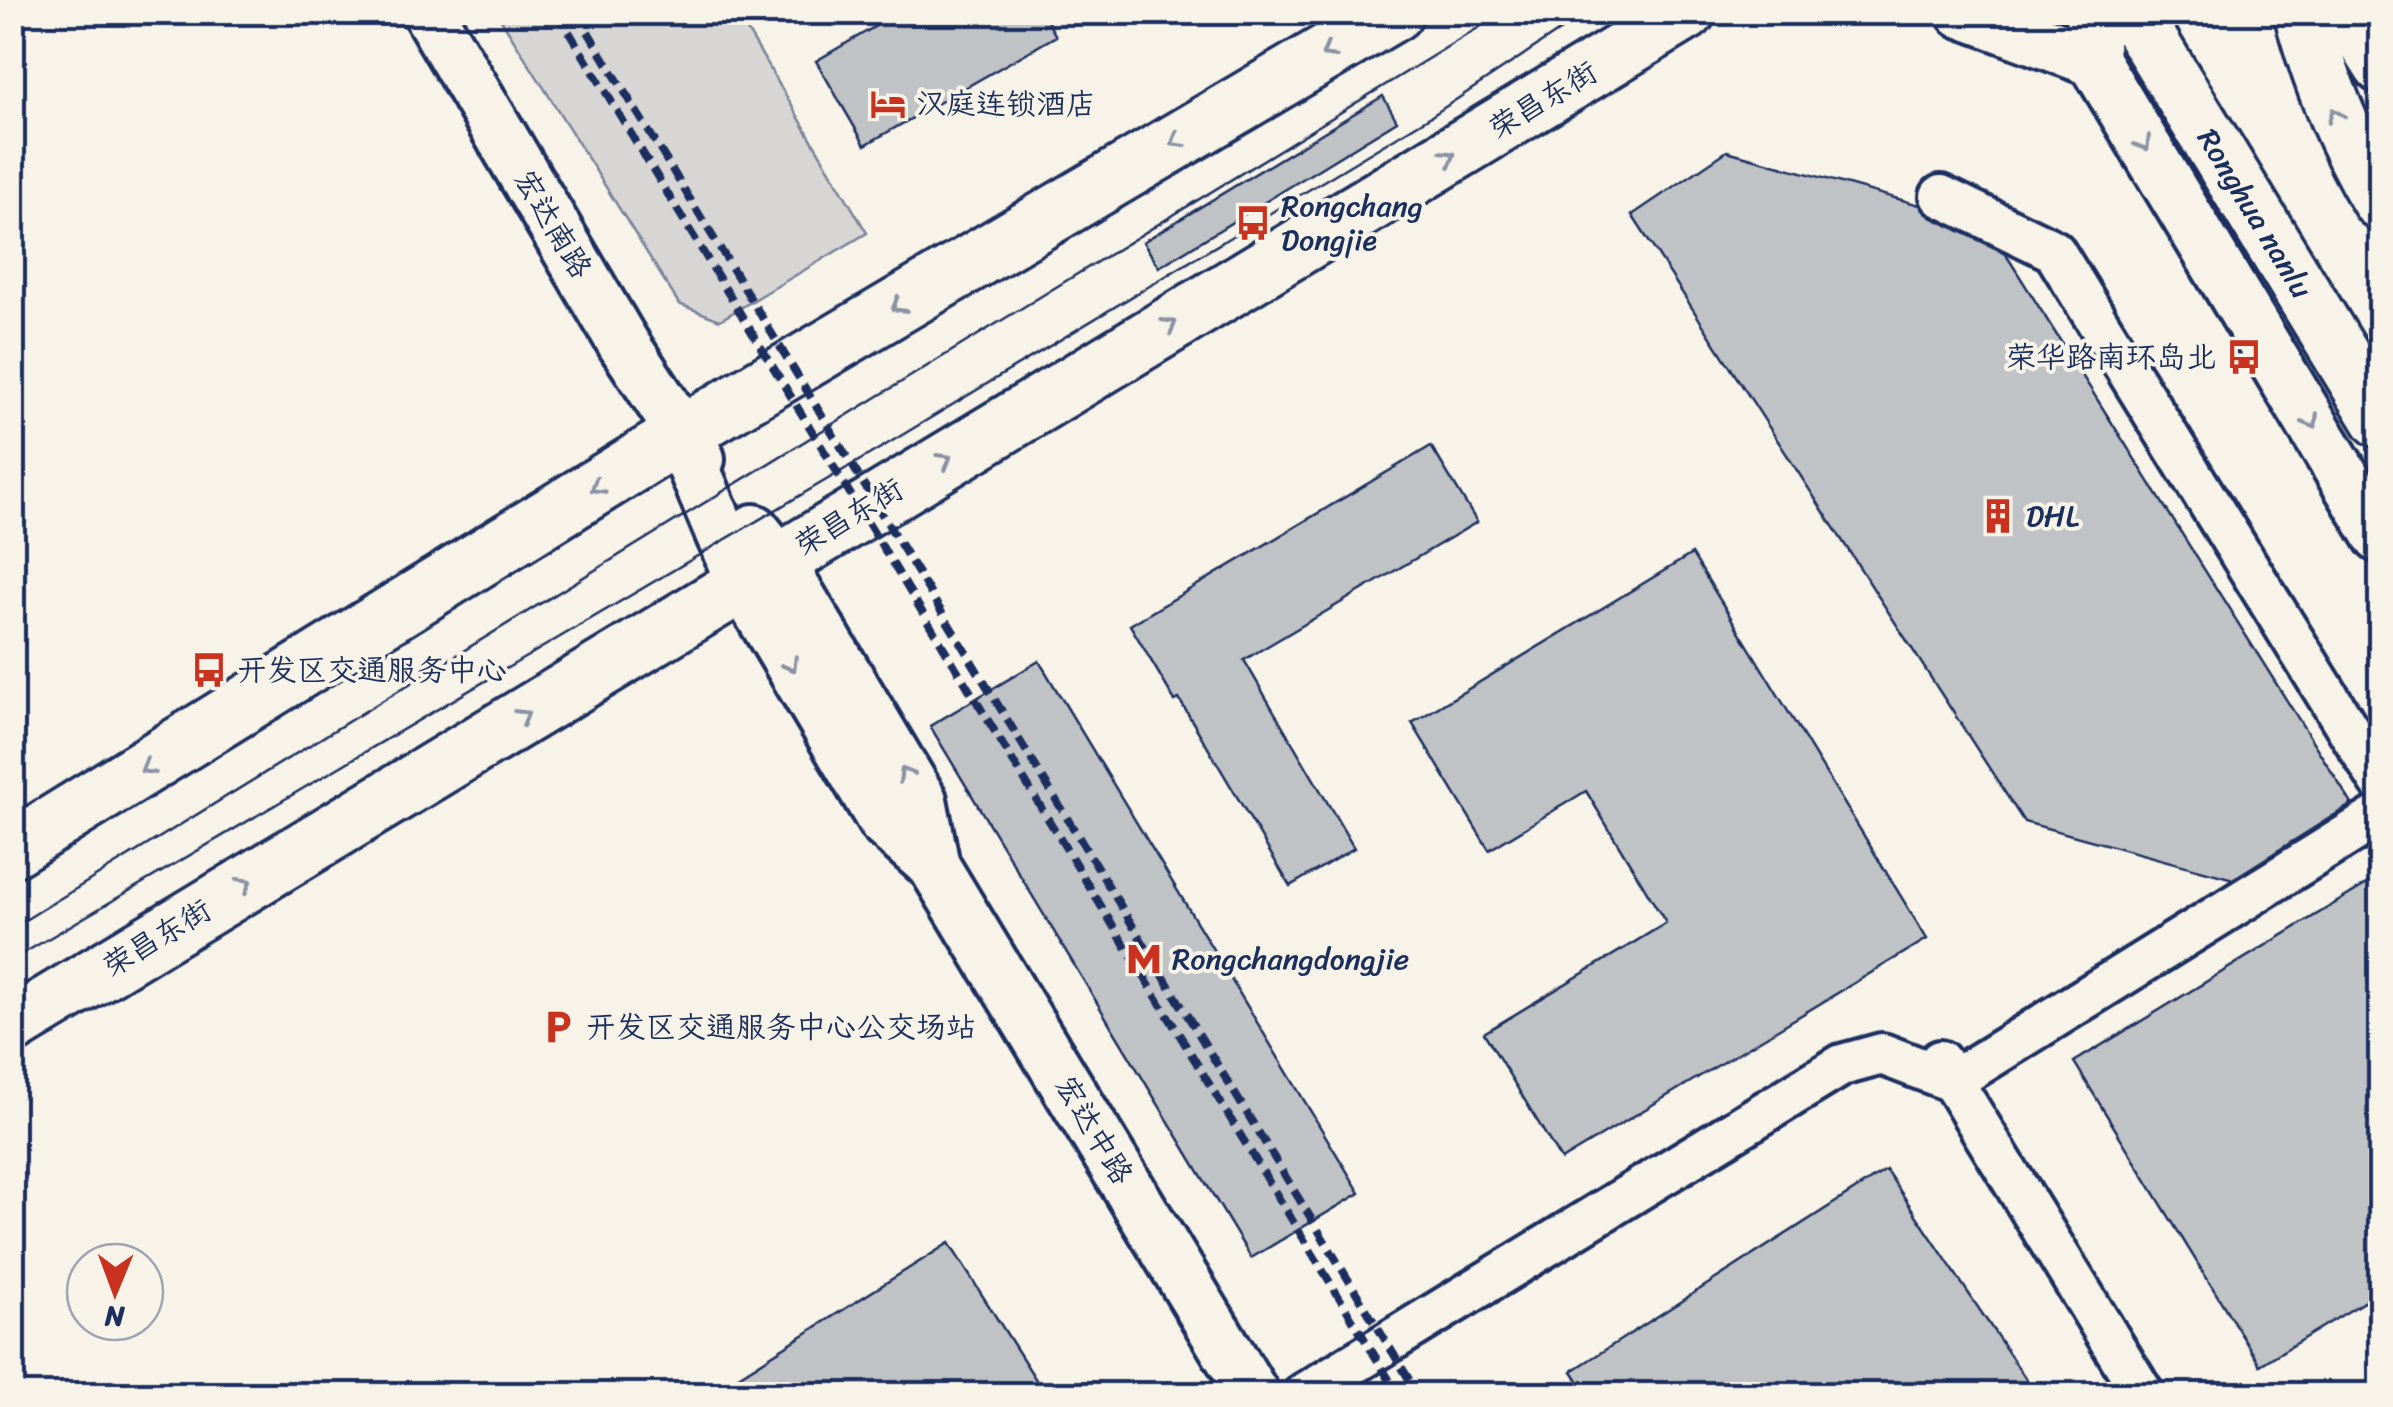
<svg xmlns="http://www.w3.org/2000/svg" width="2393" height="1407" font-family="Sriracha,'LXGW WenKai TC',sans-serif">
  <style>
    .green { fill: #d7d6d4; stroke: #798299; stroke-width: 2.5 }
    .building { fill: #c0c3c5; stroke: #1b2f5e; stroke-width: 2.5 }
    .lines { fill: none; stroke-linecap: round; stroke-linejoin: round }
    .minor-casing { stroke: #1b2f5e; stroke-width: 48 }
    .tertiary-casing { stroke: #1b2f5e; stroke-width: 58 }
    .primary-casing { stroke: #1b2f5e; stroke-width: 62 }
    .minor { stroke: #f7f3e8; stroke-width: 40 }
    .tertiary { stroke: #f7f3e8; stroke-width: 50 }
    .primary { stroke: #f7f3e8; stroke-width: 55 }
    .tram { stroke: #1b2f5e; stroke-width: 2.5 }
    .rail { stroke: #1b2f5e; stroke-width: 8; stroke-dasharray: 15 8; stroke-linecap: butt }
    .oneway { stroke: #8991a3 }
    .labels { text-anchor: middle; stroke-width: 8; stroke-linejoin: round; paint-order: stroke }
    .street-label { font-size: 30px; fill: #1b2f5e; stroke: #f7f3e8 }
    .poi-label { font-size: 30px; fill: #1b2f5e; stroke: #f7f3e8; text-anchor: start }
  </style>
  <rect width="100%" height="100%" fill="#f7f3e8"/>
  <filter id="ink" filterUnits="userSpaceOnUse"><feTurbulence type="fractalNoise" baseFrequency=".01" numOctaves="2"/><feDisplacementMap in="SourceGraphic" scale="20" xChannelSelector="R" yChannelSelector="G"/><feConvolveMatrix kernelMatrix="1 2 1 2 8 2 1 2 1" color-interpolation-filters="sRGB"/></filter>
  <g filter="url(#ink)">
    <polygon class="green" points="497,13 737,13 867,233 720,320 679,304"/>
    <g class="building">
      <polygon points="900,12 1042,12 1056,36 865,145 816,61"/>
      <polygon points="1383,96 1397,121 1159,267 1143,242"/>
      <polygon points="1727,151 1920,205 1931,217 2005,253 2352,804 2233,879 2024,822 1632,215"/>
      <polygon points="1431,446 1477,522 1244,660 1354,848 1290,886 1179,699 1175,701 1130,625"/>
      <polygon points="1692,554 1927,939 1561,1160 1484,1033 1666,923 1586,791 1489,850 1412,723"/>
      <polygon points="1039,661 1360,1193 1251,1258 930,726"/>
      <polygon points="2380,876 2380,1292 2260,1365 2074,1062"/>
      <polygon points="1886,1170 2036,1394 1587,1394 1572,1371"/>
      <polygon points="949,1243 1045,1394 710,1394"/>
    </g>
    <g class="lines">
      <defs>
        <g id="minor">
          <polyline points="1941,196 2054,251 2380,781"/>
          <polyline points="1940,1061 2143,1394"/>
          <polyline points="1304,1394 1842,1065 1882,1054 1952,1081 2380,815"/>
        </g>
        <g id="tertiary">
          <polyline points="428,12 623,343 699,459"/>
          <polyline points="1962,12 2094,61"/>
          <polyline points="2091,12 2094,61 2380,537"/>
          <polyline points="2345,12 2380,67"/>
          <polyline points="680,435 741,581 884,822 934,866 1253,1394"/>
          <polyline points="754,530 778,560 921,800 934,866"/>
        </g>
        <g id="primary">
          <path id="s1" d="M2123 12 2140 25 2380 419"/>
          <path d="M2302 12C2320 81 2344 141 2380 201"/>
          <polyline points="12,849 680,435 1395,12"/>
          <polyline points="12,1026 1687,12"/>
        </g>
      </defs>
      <use href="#minor" class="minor-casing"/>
      <use href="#tertiary" class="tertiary-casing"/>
      <use href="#primary" class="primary-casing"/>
      <use href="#minor" class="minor"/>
      <use href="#tertiary" class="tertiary"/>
      <use href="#primary" class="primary"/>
      <g class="tram">
        <polyline points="12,928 1504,12"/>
        <polyline points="12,960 884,446 1433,115 1588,12"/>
      </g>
      <g class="rail">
        <polyline points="557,12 1398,1394"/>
        <polyline points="576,12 1418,1394"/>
      </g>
    </g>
    <defs><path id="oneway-chevron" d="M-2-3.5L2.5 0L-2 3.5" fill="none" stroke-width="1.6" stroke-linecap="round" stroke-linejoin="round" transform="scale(2.5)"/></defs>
    <g class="oneway">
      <use href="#oneway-chevron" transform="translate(1328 52) rotate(149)"/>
      <use href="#oneway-chevron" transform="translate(2335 115) rotate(-112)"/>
      <use href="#oneway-chevron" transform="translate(1177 141) rotate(149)"/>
      <use href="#oneway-chevron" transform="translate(2144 144) rotate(59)"/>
      <use href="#oneway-chevron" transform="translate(1449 157) rotate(-31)"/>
      <use href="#oneway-chevron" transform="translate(898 306) rotate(149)"/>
      <use href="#oneway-chevron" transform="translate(1170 325) rotate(-31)"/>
      <use href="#oneway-chevron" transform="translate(2312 422) rotate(59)"/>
      <use href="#oneway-chevron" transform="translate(945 460) rotate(-31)"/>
      <use href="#oneway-chevron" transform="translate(597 487) rotate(148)"/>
      <use href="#oneway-chevron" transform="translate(791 665) rotate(59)"/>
      <use href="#oneway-chevron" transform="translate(523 716) rotate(-31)"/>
      <use href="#oneway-chevron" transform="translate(147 768) rotate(149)"/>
      <use href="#oneway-chevron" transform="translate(905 774) rotate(-121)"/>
      <use href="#oneway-chevron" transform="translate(245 884) rotate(-31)"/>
    </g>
  </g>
  <defs>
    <symbol id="hotel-bare" viewBox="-9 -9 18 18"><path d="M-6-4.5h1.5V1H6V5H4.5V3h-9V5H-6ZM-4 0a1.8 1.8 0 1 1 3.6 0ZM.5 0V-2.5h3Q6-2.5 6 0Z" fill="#c8321e" stroke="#f7f3e8" stroke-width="2.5" paint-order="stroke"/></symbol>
    <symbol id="bus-bare" viewBox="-9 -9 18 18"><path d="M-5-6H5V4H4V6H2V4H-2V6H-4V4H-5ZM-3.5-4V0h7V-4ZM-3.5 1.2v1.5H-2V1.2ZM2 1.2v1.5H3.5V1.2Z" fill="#c8321e" stroke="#f7f3e8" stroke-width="2.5" paint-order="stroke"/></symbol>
    <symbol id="building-bare" viewBox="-9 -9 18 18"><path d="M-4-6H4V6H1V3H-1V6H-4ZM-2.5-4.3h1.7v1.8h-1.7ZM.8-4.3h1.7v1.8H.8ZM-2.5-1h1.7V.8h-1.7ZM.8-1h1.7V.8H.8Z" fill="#c8321e" stroke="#f7f3e8" stroke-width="2.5" paint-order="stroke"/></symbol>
    <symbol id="metro-bare" viewBox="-9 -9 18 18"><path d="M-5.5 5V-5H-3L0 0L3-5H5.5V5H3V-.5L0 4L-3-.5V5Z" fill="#c8321e" stroke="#f7f3e8" stroke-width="2.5" paint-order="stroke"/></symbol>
    <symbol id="parking-bare" viewBox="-9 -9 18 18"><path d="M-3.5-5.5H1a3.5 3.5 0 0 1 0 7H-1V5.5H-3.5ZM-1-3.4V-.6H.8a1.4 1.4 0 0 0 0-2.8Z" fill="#c8321e" stroke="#f7f3e8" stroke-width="2.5" paint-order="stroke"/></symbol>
  </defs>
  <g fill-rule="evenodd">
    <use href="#hotel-bare" x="863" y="79" width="50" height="50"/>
    <use href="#bus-bare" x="1228" y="198" width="50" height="50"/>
    <use href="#bus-bare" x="2219" y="332" width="50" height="50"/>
    <use href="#building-bare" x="1973" y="491" width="50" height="50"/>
    <use href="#bus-bare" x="184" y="645" width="50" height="50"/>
    <use href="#metro-bare" x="1119" y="934" width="50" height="50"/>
    <use href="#parking-bare" x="533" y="1002" width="50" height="50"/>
  </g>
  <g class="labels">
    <g class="street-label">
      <text transform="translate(1543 100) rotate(-31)" y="10">荣昌东街</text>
      <text dy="10" stroke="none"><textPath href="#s1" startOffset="242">Ronghua nanlu</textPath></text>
      <text transform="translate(553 224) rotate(59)" y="10">宏达南路</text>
      <text transform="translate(849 517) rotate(-31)" y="10">荣昌东街</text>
      <text transform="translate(157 938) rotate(-31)" y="10">荣昌东街</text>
      <text transform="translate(1094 1130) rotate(59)" y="10">宏达中路</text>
    </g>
    <g class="poi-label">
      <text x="916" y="114">汉庭连锁酒店</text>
      <text x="1281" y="216">Rongchang<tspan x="1281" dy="34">Dongjie</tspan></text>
      <text x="2216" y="367" text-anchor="end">荣华路南环岛北</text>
      <text x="2026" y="526">DHL</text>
      <text x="237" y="680">开发区交通服务中心</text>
      <text x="1172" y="969">Rongchangdongjie</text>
      <text x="586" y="1037">开发区交通服务中心公交场站</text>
    </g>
  </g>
  <rect width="2393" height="1407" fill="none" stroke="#f7f3e8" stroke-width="50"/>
  <rect x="25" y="25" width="2343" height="1357" fill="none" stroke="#1b2f5e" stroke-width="4" filter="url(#ink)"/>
  <g transform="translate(115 1292) rotate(181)"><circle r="48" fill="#f7f3e8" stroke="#9fa5b1" stroke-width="2.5"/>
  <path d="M0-8L18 38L0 25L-18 38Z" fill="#c8321e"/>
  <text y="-15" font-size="28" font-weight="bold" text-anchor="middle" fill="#1b2f5e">N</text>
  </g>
</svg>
